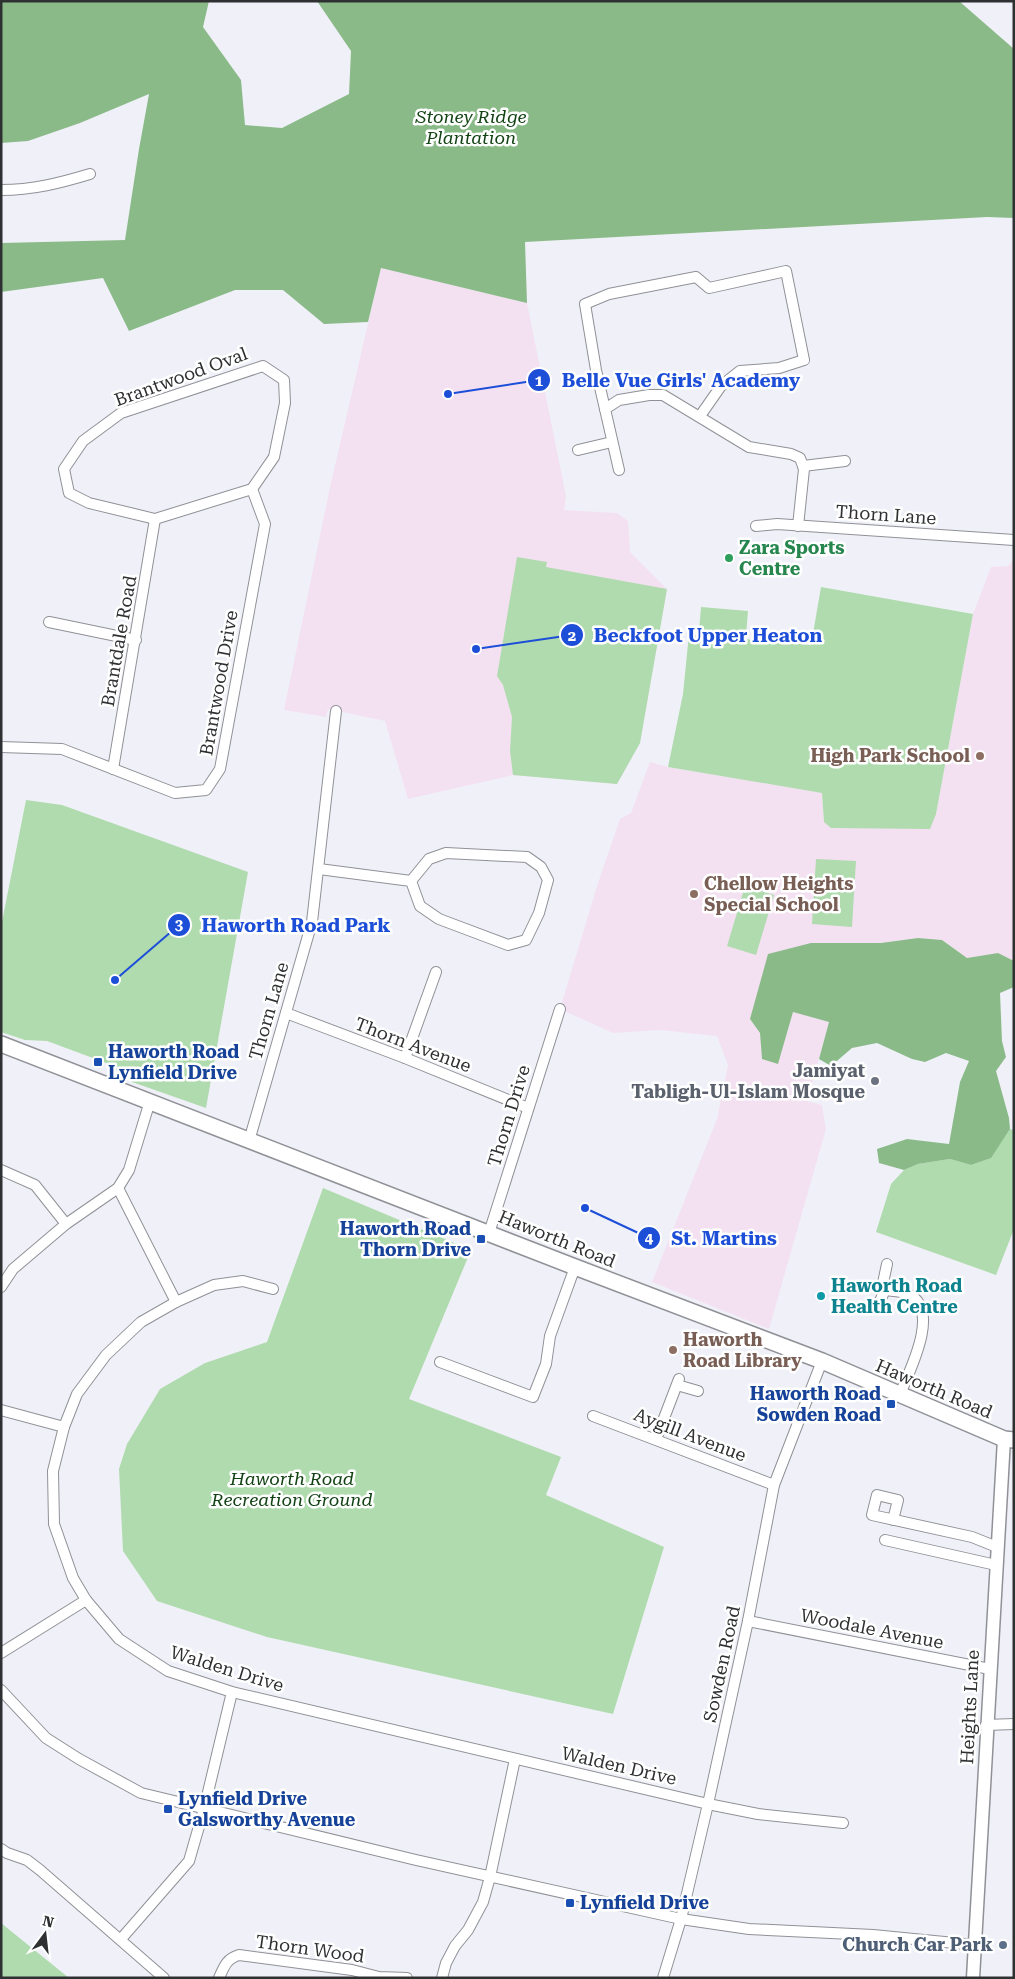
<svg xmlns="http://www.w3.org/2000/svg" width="1015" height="1979" font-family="'Roboto Serif',serif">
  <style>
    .education { fill: #f3e1f2 }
    .green { fill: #b0dbae }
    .forest { fill: #8bba89 }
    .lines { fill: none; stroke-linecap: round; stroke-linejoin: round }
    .minor-casing { stroke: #909197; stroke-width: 12 }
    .tertiary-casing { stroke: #909197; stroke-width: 15 }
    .secondary-casing { stroke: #909197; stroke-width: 18 }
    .minor { stroke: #fff; stroke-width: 10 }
    .tertiary { stroke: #fff; stroke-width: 12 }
    .secondary { stroke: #fff; stroke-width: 15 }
    .leisure-dot { fill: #2e9e5b; stroke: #fff; stroke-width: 2 }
    .education-dot { fill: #8d6e63; stroke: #fff; stroke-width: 2 }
    .transit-dot { fill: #1a4fb4; stroke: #fff; stroke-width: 2 }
    .worship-dot { fill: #6b7280; stroke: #fff; stroke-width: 2 }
    .culture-dot { fill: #0f9aa8; stroke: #fff; stroke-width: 2 }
    .service-dot { fill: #5c6f8a; stroke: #fff; stroke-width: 2 }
    .labels { text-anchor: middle; stroke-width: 5; stroke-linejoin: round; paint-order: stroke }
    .park-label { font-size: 18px; font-style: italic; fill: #124314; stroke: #fff }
    .street-label { font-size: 18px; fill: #2f3032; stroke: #fff }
    .leisure-label { font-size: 18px; font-weight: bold; fill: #27864d; stroke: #fff; text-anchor: start }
    .education-label { font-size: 18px; font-weight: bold; fill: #785e54; stroke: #fff; text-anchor: start }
    .transit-label { font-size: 18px; font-weight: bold; fill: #164399; stroke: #fff; text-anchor: start }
    .worship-label { font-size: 18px; font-weight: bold; fill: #5b616d; stroke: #fff; text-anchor: end }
    .culture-label { font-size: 18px; font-weight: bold; fill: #0d838f; stroke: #fff; text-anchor: start }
    .service-label { font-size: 18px; font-weight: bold; fill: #4e5e75; stroke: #fff; text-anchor: end }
    .leader { fill: none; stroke: #1d4ed8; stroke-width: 2 }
    .callout-dot { fill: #1d4ed8; stroke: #fff; stroke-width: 2 }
    .mark-label { font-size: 15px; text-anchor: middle; font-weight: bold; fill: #fff }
    .callout-label { font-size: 19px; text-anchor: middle; font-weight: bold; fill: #1d4ed8; stroke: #fff; stroke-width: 5; stroke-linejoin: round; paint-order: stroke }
  </style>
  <rect width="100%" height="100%" fill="#f0f1f8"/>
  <g class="education">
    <polygon points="381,268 527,303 566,496 564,510 617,513 628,521 630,552 667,589 640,743 617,784 513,775 408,799 385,721 328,709 326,717 284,710 330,487"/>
    <polygon points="1014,560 1014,961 998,953 967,958 942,940 918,938 881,943 750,1019 760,1033 762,1059 778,1063 793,1012 829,1022 807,1101 822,1105 826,1129 769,1329 652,1282 717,1119 728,1065 717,1036 660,1030 613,1033 560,1009 597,886 620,819 631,813 650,762 668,767 822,793 824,822 936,814 973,614 991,567 1008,566"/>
  </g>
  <g class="green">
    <polygon points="517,557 547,562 546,567 667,589 640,743 617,784 513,775 510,751 512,717 503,685 497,676"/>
    <polygon points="821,587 973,614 936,814 930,829 831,828 824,822 822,793 668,767 683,694 689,634 811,645"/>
    <polygon points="701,607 748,611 746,636 699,632"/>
    <polygon points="26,800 62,805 248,872 206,1108 132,1082 109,1064 47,1041 25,1040 1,1032 1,927"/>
    <polygon points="816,859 856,861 852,927 812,924"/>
    <polygon points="745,886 774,895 756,955 727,946"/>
    <polygon points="1010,1129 1014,1130 1014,1229 996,1275 876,1232 891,1184 904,1170 918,1164 950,1159 971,1165 990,1158"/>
    <polygon points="323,1188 471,1250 409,1399 561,1457 546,1495 664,1547 613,1714 267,1637 157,1601 123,1551 119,1469 127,1444 160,1389 205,1363 267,1342"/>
    <polygon points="1,1922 1,1923 69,1978 1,1978"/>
  </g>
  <g class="forest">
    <polygon points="1,1 209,1 203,27 241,80 245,125 282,128 349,94 351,51 317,1 959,1 1014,49 1014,218 987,217 525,242 527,303 381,268 368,322 324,324 283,290 235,290 129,331 103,278 1,292 1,243 125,240 139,149 149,94 80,123 28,141 1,143"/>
    <polygon points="918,938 942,940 967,958 998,953 1014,961 1014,987 1000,993 1002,1041 1006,1057 996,1071 1009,1118 1010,1129 991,1158 971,1165 950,1159 918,1164 904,1170 879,1163 877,1149 907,1139 949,1144 960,1082 969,1061 946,1053 925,1062 912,1059 877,1043 852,1048 831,1066 819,1059 829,1022 793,1012 778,1064 762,1059 760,1033 750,1019 768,954 811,943 881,943"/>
  </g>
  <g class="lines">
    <defs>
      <g id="minor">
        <path d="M1 190C33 190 60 183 90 174"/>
        <polygon points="263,366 284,380 285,403 274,457 252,489 155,519 89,503 69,493 64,469 83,441 121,413"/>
        <polyline points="605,409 596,370 585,304 609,294 696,277 709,288 786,271 804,360 779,368 740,371 721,386 700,416"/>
        <polyline points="578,450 612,442"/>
        <polyline points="803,466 845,461"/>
        <polyline points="619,470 605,409 619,400 649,395 663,395 749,447 791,454 800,458 804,469 798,526"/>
        <polyline points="756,526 777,524 1014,540"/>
        <polyline points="49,622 136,640"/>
        <polyline points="1,747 62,749 175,793 206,790 220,769 265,524 252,489"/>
        <polyline points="113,769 155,519"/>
        <polyline points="319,869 411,881 429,859 446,853 527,857 541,867 548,880 539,913 526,940 508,945 439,919 420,906 411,881"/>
        <polyline points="286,1013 405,1058 528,1108"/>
        <polyline points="405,1058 436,972"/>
        <polyline points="249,1141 312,922 336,711"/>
        <polyline points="1,1170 35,1185 66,1224"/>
        <polyline points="118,1188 176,1302"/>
        <polyline points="489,1233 560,1009"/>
        <path d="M887 1264 883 1283 885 1290C892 1291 902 1291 908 1294 942 1309 909 1372 900 1394"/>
        <polyline points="1,1287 13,1269 66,1224 118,1188 129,1170 150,1101"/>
        <polyline points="273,1289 243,1281 214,1285 176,1302 141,1322 106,1355 77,1394 64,1427 53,1471 54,1524 73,1578 86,1600 119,1639 168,1671 232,1692 708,1804 758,1814 843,1823"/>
        <polyline points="880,1301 885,1290"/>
        <polyline points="440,1362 533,1397 546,1364 550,1336 575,1267"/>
        <polyline points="677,1385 698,1391"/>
        <polyline points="1,1410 64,1427"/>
        <polyline points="593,1416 774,1485"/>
        <polyline points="656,1439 679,1379"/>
        <polyline points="893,1520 898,1500 877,1495 872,1515 972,1537 997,1547"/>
        <polyline points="885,1540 996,1565"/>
        <polyline points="748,1621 990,1669"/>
        <polyline points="1,1653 86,1600"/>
        <polyline points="1,1690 46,1738 79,1759 141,1793 416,1860 681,1919 749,1929 873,1935 975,1945"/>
        <polyline points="986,1725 1014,1724"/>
        <polyline points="1,1849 7,1853 27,1860 40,1870 164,1978"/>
        <polyline points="121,1939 189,1861 204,1809 232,1692"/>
        <path d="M219 1978C224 1967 226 1959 239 1955L352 1970 379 1977 407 1978"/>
        <polyline points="442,1978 446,1963 455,1946 468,1930 483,1902 490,1877 515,1759"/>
        <polyline points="663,1978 681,1919 708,1804 748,1621 774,1485 822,1361"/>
      </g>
      <polyline id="tertiary" points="973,1978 1004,1439"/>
      <polyline id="secondary" points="1,1044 575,1267 822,1361 1004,1439 1014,1440"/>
    </defs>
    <use href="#minor" class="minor-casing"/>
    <use href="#tertiary" class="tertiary-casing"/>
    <use href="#secondary" class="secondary-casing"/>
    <use href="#minor" class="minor"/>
    <use href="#tertiary" class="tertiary"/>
    <use href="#secondary" class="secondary"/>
  </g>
  <circle class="leisure-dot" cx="729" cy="558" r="5"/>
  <g class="education-dot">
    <circle cx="980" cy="756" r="5"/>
    <circle cx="694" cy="894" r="5"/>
    <circle cx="673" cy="1350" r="5"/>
  </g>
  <g class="transit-dot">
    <rect x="93" y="1057" width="10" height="10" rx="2.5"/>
    <rect x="476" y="1234" width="10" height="10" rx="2.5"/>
    <rect x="886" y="1399" width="10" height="10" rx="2.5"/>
    <rect x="163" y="1804" width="10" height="10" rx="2.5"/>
    <rect x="565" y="1898" width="10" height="10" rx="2.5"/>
  </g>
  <circle class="worship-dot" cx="875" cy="1081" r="5"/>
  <circle class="culture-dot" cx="821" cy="1296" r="5"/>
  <circle class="service-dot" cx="1003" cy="1945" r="5"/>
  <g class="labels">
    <g class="park-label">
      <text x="471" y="123">Stoney Ridge<tspan x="471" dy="21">Plantation</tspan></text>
      <text x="292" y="1485">Haworth Road<tspan x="292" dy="21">Recreation Ground</tspan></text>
    </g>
    <g class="street-label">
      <text transform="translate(181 377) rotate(-20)" y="6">Brantwood Oval</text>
      <text transform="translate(886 515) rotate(4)" y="6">Thorn Lane</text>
      <text transform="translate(119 641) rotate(-80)" y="6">Brantdale Road</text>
      <text transform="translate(219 683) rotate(-80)" y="6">Brantwood Drive</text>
      <text transform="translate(269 1011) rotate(-74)" y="6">Thorn Lane</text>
      <text transform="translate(413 1045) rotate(21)" y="6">Thorn Avenue</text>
      <text transform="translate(509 1116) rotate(-73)" y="6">Thorn Drive</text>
      <text transform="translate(557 1239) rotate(22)" y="6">Haworth Road</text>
      <text transform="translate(934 1389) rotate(23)" y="6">Haworth Road</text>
      <text transform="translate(690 1435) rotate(21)" y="6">Aygill Avenue</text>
      <text transform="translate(872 1629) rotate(11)" y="6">Woodale Avenue</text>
      <text transform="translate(722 1664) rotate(-78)" y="6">Sowden Road</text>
      <text transform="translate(227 1669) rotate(17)" y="6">Walden Drive</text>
      <text transform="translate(970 1707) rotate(-87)" y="6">Heights Lane</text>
      <text transform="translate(619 1766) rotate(13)" y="6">Walden Drive</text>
      <text transform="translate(310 1949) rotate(8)" y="6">Thorn Wood</text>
    </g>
    <g class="leisure-label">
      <text x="739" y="554">Zara Sports<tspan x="739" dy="21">Centre</tspan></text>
    </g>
    <g class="education-label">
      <text x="970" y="762" text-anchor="end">High Park School</text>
      <text x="704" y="890">Chellow Heights<tspan x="704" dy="21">Special School</tspan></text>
      <text x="683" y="1346">Haworth<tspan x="683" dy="21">Road Library</tspan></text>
    </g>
    <g class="transit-label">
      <text x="108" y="1058">Haworth Road<tspan x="108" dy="21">Lynfield Drive</tspan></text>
      <text x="471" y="1235" text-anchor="end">Haworth Road<tspan x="471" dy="21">Thorn Drive</tspan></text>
      <text x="881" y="1400" text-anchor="end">Haworth Road<tspan x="881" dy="21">Sowden Road</tspan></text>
      <text x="178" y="1805">Lynfield Drive<tspan x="178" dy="21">Galsworthy Avenue</tspan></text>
      <text x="580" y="1909">Lynfield Drive</text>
    </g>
    <g class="worship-label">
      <text x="865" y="1077">Jamiyat<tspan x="865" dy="21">Tabligh-Ul-Islam Mosque</tspan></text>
    </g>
    <g class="culture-label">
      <text x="831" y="1292">Haworth Road<tspan x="831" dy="21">Health Centre</tspan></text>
    </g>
    <g class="service-label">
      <text x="993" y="1951">Church Car Park</text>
    </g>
  </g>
  <path class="leader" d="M448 394L539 380M476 649L572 635M115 980L179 925M585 1208L649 1238"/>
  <g class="callout-dot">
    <circle cx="448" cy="394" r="5"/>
    <circle cx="476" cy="649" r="5"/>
    <circle cx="115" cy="980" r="5"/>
    <circle cx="585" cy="1208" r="5"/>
    <circle cx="539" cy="380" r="12"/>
    <circle cx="572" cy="635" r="12"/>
    <circle cx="179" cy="925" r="12"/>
    <circle cx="649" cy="1238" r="12"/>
  </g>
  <g class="mark-label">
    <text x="539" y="386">1</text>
    <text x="572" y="641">2</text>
    <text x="179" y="930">3</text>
    <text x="649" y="1243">4</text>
  </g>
  <g class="callout-label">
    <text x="681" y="387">Belle Vue Girls' Academy</text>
    <text x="708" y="642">Beckfoot Upper Heaton</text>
    <text x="296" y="932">Haworth Road Park</text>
    <text x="724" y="1245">St. Martins</text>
  </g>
  <rect width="1015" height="1979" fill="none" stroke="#2f3032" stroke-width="5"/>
  <g transform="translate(45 1934) rotate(15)" stroke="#ffffff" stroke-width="4" paint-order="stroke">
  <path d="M0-4L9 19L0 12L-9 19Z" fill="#2f3032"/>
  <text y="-8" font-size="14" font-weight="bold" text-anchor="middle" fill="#2f3032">N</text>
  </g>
</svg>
